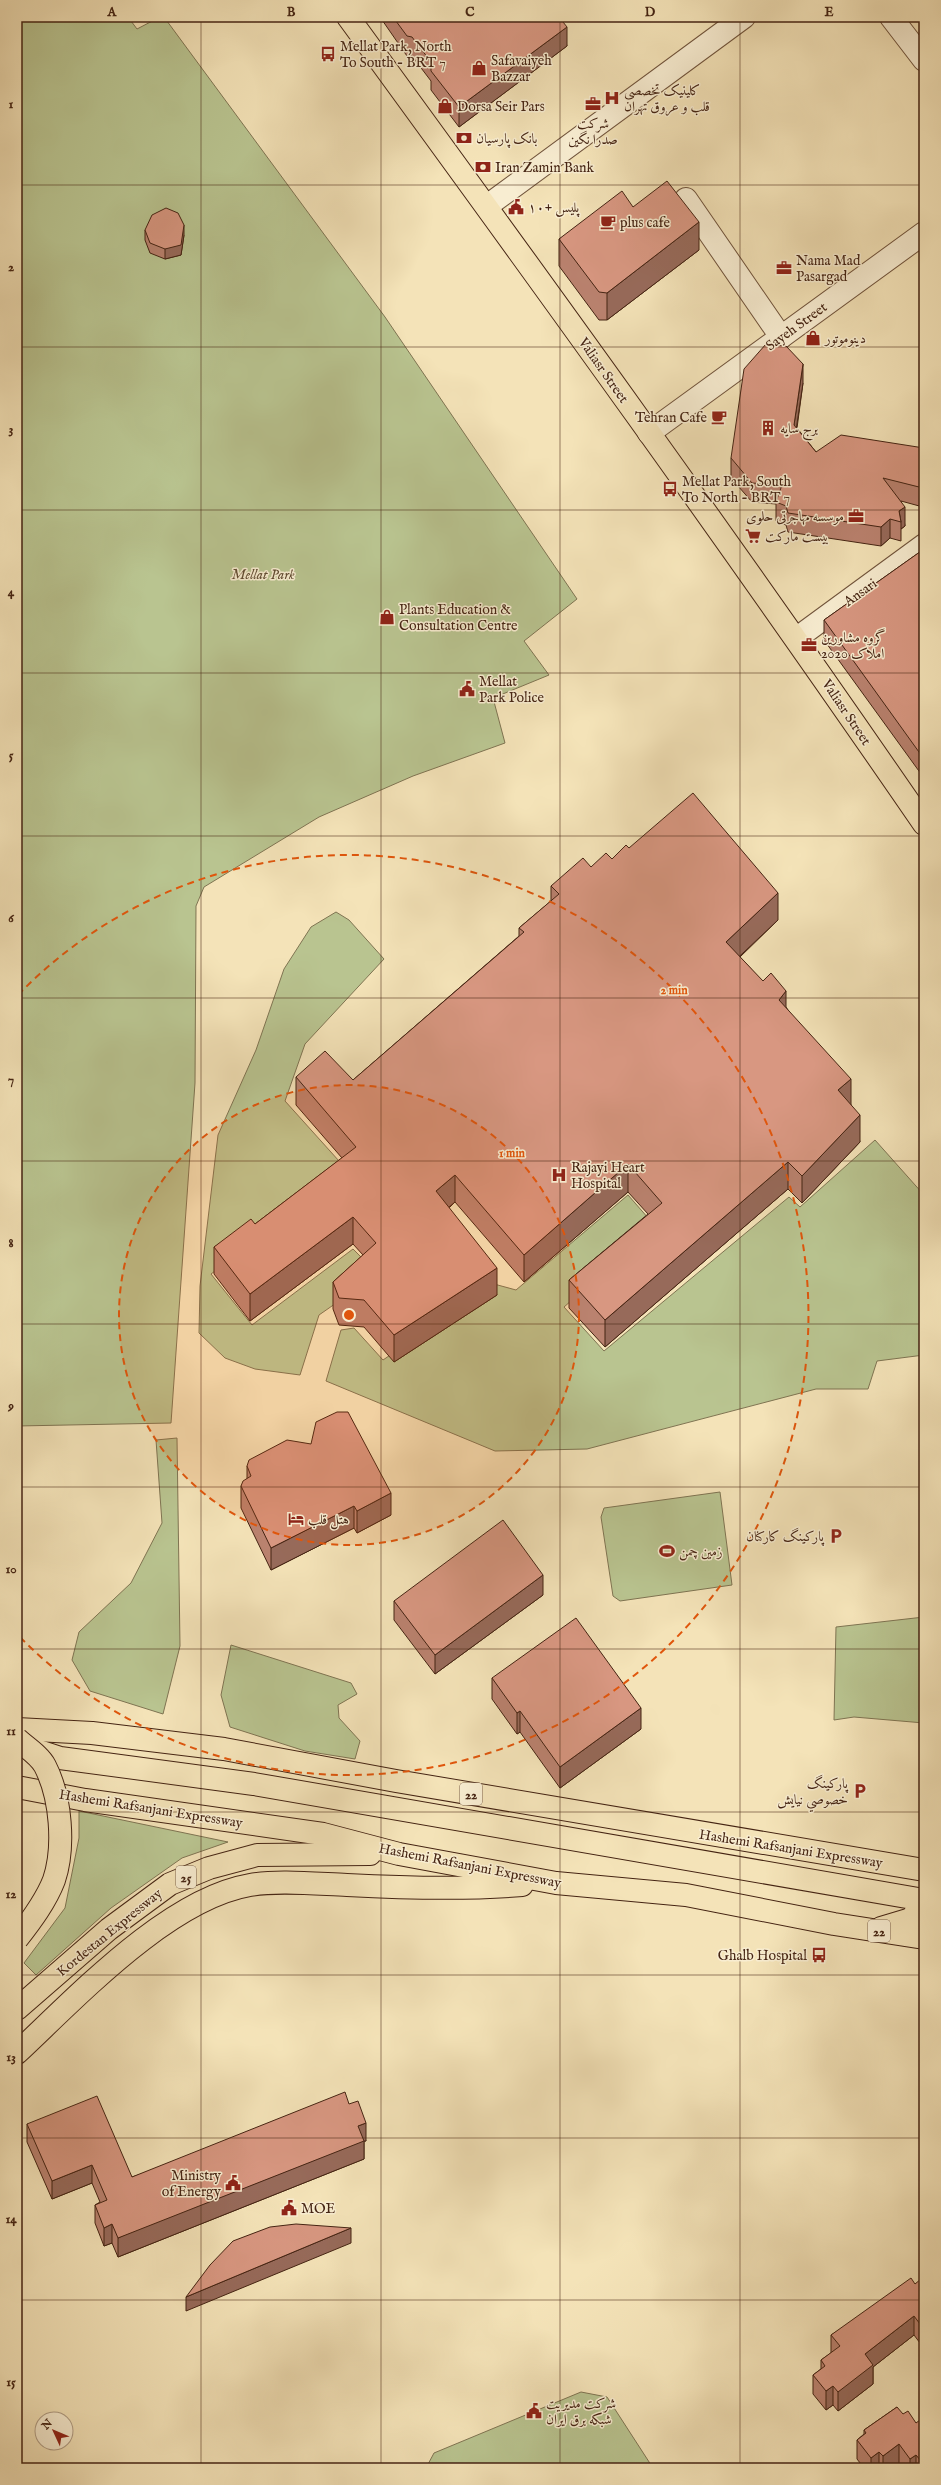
<svg xmlns="http://www.w3.org/2000/svg" width="941" height="2485" font-family="'IM FELL English',Amiri,serif">
  <style>
    .green { fill: #b9c490; stroke: #7f7452 }
    .lines { fill: none; stroke-linecap: round; stroke-linejoin: round }
    .minor-casing { stroke: #71543c; stroke-width: 24 }
    .primary-casing { stroke: #452413; stroke-width: 24 }
    .trunk-casing { stroke: #452413; stroke-width: 24 }
    .minor { stroke: #f8edd1; stroke-width: 22 }
    .primary { stroke: #f4e3b8; stroke-width: 22 }
    .trunk { stroke: #f4e3b8; stroke-width: 22 }
    .trunk-bridge-casing { stroke: #452413; stroke-width: 24; stroke-linecap: butt }
    .trunk-bridge { stroke: #f4e3b8; stroke-width: 22 }
    .wall { fill: #ba826f; stroke: #452413 }
    .shaded-wall { fill: #976a5a; stroke: #452413 }
    .building { fill: #d89781; stroke: #452413 }
    .grid { fill: none; stroke: #452413; stroke-width: 1; stroke-opacity: 0.55 }
    .ring { fill: none; stroke: #e0560c; stroke-width: 2; stroke-dasharray: 7 5 }
    .labels { text-anchor: middle; stroke-width: 3; stroke-linejoin: round; paint-order: stroke }
    .shield { fill: #f8edd1; stroke: #7b604c; stroke-width: 1 }
    .shield-label { font-size: 13px; font-weight: bold; fill: #452413 }
    .poi-label { font-size: 14px; fill: #452413; stroke: #f8edd1; text-anchor: start }
    .street-label { font-size: 14px; fill: #452413; stroke: #f8edd1 }
    .park-label { font-size: 14px; font-style: italic; fill: #624c32; stroke: #f8edd1 }
    .centre { fill: #e0560c; stroke: #f8edd1; stroke-width: 2 }
    .ring-label { font-size: 12px; text-anchor: middle; font-weight: bold; fill: #e0560c; stroke: #f8edd1; stroke-width: 3; stroke-linejoin: round; paint-order: stroke }
    .neatline { fill: none; stroke: #452413; stroke-width: 1.5 }
    .grid-label { font-size: 13px; text-anchor: middle; font-weight: bold; fill: #452413 }
  </style>
  <rect width="100%" height="100%" fill="#f4e3b8"/>
  <filter id="stains"><feTurbulence type="fractalNoise" baseFrequency=".005" numOctaves="4"/><feColorMatrix values="0 0 0 0 .2 0 0 0 0 .09 0 0 0 0 .02 0 0 0 .5 -.17"/></filter>
  <radialGradient id="worn" r=".72"><stop offset=".6" stop-color="#630" stop-opacity="0"/><stop offset="1" stop-color="#630" stop-opacity=".3"/></radialGradient>
  <g class="green">
    <polygon points="17,17 128,17 137,29 160,17 164,17 385,317 577,599 524,641 549,675 493,698 505,743 413,776 319,817 204,887 196,906 195,1083 171,1423 17,1426"/>
    <polygon points="336,912 349,920 384,959 305,1044 285,1101 348,1171 211,1274 252,1325 353,1249 378,1274 319,1315 300,1375 255,1369 225,1358 199,1333 200,1286 218,1135 256,1050 284,969 311,927"/>
    <polygon points="875,1140 924,1195 924,1355 877,1361 868,1389 816,1389 587,1449 495,1451 326,1381 341,1330 354,1328 383,1360 494,1284 516,1290 628,1195 656,1227 564,1307 604,1351 789,1197 800,1207"/>
    <polygon points="177,1438 180,1646 163,1714 90,1691 72,1660 79,1632 131,1583 162,1523 156,1440"/>
    <polygon points="720,1492 732,1585 620,1601 613,1596 601,1517 604,1508"/>
    <polygon points="924,1617 924,1723 854,1717 834,1720 836,1627"/>
    <polygon points="231,1645 351,1683 357,1694 338,1705 339,1718 360,1741 355,1759 305,1751 230,1727 221,1695"/>
    <polygon points="79,1811 228,1842 182,1858 111,1908 36,1975 24,1963 65,1908 79,1838"/>
    <polygon points="581,2392 607,2397 653,2468 426,2468 434,2453"/>
  </g>
  <g class="lines">
    <defs>
      <g id="minor">
        <polyline points="891,17 924,60"/>
        <polyline points="686,199 781,337"/>
        <polyline points="487,206 744,17"/>
        <polyline points="649,433 924,233"/>
        <polyline points="797,638 924,545"/>
      </g>
      <path id="primary" d="M348 17C543 284 737 552 924 824"/>
      <g id="trunk">
        <polyline points="17,1729 92,1733 224,1749 396,1781 924,1870"/>
        <polyline points="23,1746 60,1758 254,1784 924,1900"/>
        <polyline points="17,1787 85,1800 323,1834 399,1854 556,1883 686,1895 834,1924 924,1938"/>
        <polyline points="881,1928 911,1919 924,1902"/>
        <polyline points="17,2009 109,1929 170,1884 209,1868 257,1855 370,1854"/>
        <path d="M17 2053C77 1997 168 1899 250 1885 276 1880 319 1884 347 1885 405 1888 464 1890 522 1885"/>
      </g>
    </defs>
    <use href="#minor" class="minor-casing"/>
    <use href="#primary" class="primary-casing"/>
    <use href="#trunk" class="trunk-casing"/>
    <use href="#minor" class="minor"/>
    <use href="#primary" class="primary"/>
    <use href="#trunk" class="trunk"/>
    <defs>
      <path id="trunk-bridge" d="M17 1739C26 1747 40 1756 45 1766 61 1797 65 1847 54 1880 46 1901 31 1921 17 1939"/>
    </defs>
    <use href="#trunk-bridge" class="trunk-bridge-casing"/>
    <use href="#trunk-bridge" class="trunk-bridge"/>
  </g>
  <g class="wall">
    <polygon points="380,17 559,17 567,46 459,127 431,90 431,81 412,56 407,56"/>
    <polygon points="633,207 699,250 607,320 599,320 559,266 559,239"/>
    <polygon points="145,230 184,235 181,255 165,259 150,253 145,240"/>
    <polygon points="803,383 797,428 816,452 924,448 923,507 901,501 905,526 901,529 901,541 890,538 881,546 788,532 786,525 776,521 776,504 752,502 731,478 731,458"/>
    <polygon points="924,549 924,778 824,640 824,620"/>
    <polygon points="629,848 778,920 740,957 786,1007 851,1105 860,1142 802,1203 788,1189 605,1347 569,1308 569,1280 648,1214 628,1192 524,1282 455,1202 449,1208 497,1295 394,1362 364,1327 339,1325 333,1309 333,1282 363,1255 353,1244 250,1321 214,1274 214,1247 255,1224 342,1158 296,1105 296,1077 353,1080 519,936 519,928 551,901 551,886 591,867 612,859"/>
    <polygon points="247,1466 391,1515 357,1533 354,1528 271,1570 241,1508 241,1486 247,1479"/>
    <polygon points="543,1595 435,1674 394,1620 394,1601"/>
    <polygon points="492,1678 641,1729 560,1788 520,1732 517,1734 492,1699"/>
    <polygon points="349,2104 366,2141 364,2141 364,2159 118,2257 112,2243 104,2246 95,2223 95,2205 100,2202 92,2183 52,2199 27,2142 27,2124 132,2177"/>
    <polygon points="924,2283 924,2346 923,2347 914,2335 873,2367 873,2384 838,2411 833,2405 826,2410 813,2394 813,2375 821,2369 821,2360 831,2353 831,2335 915,2284"/>
    <polygon points="897,2407 924,2468 902,2468 899,2464 893,2468 864,2468 857,2459 857,2440 864,2434 864,2430"/>
  </g>
  <g class="shaded-wall">
    <polygon points="567,27 567,46 459,127 459,107"/>
    <polygon points="699,222 699,250 607,320 607,293"/>
    <polygon points="184,225 184,235 181,255 165,259 165,249"/>
    <polygon points="803,364 803,383 794,444 794,425"/>
    <polygon points="924,487 924,506 923,507 923,488"/>
    <polygon points="905,507 905,526 901,529 901,522 899,511"/>
    <polygon points="890,519 890,538 881,546 881,527"/>
    <polygon points="778,893 778,920 726,969 726,942"/>
    <polygon points="786,991 786,1018 779,1000"/>
    <polygon points="851,1079 851,1106 838,1090"/>
    <polygon points="860,1115 860,1142 802,1203 802,1176"/>
    <polygon points="788,1162 788,1189 605,1347 605,1320"/>
    <polygon points="628,1164 628,1192 524,1282 524,1255"/>
    <polygon points="455,1175 455,1202 436,1218 436,1191"/>
    <polygon points="353,1217 353,1244 250,1321 250,1294"/>
    <polygon points="497,1268 497,1295 394,1362 394,1335"/>
    <polygon points="391,1493 391,1515 357,1533 357,1511"/>
    <polygon points="354,1506 354,1528 271,1570 271,1548"/>
    <polygon points="543,1575 543,1595 435,1674 435,1655"/>
    <polygon points="641,1708 641,1729 560,1788 560,1767"/>
    <polygon points="520,1711 520,1732 517,1734 517,1713"/>
    <polygon points="366,2123 366,2141 364,2141 364,2159 118,2257 118,2238 358,2126"/>
    <polygon points="92,2165 92,2183 52,2199 52,2181"/>
    <polygon points="112,2224 112,2243 104,2246 104,2228"/>
    <polygon points="351,2228 351,2243 186,2311 186,2297"/>
    <polygon points="914,2316 914,2335 873,2367 873,2384 838,2411 838,2392 865,2354"/>
    <polygon points="924,2327 924,2346 923,2347 923,2328"/>
    <polygon points="833,2386 833,2405 826,2410 826,2391"/>
    <polygon points="899,2444 899,2464 893,2468 883,2468 883,2456"/>
    <polygon points="879,2452 879,2468 871,2468 871,2458"/>
    <polygon points="916,2455 916,2468 910,2468 910,2459"/>
    <polygon points="924,2458 924,2468 921,2468 921,2461"/>
  </g>
  <g class="building">
    <polygon points="393,17 559,17 567,27 459,107 431,71 431,62 412,37 407,36"/>
    <polygon points="667,181 699,222 607,293 599,292 559,239 622,191 633,207"/>
    <polygon points="166,208 178,213 184,225 181,245 165,249 150,243 145,230 152,215"/>
    <polygon points="766,344 786,346 803,364 794,425 816,452 841,435 924,448 924,487 923,488 883,478 905,507 899,511 901,522 890,519 881,527 788,513 786,506 776,502 782,485 752,483 731,458 744,369"/>
    <polygon points="924,549 924,759 824,620"/>
    <polygon points="693,793 778,893 726,942 763,981 771,973 786,991 779,1000 851,1079 838,1090 860,1115 802,1176 788,1162 605,1320 569,1280 662,1203 628,1164 524,1255 455,1175 436,1191 497,1268 394,1335 364,1300 339,1298 333,1282 376,1243 353,1217 250,1294 214,1247 251,1219 255,1224 356,1147 296,1077 325,1051 353,1080 524,932 519,928 559,894 551,886 583,858 591,867 606,853 612,859 626,845 629,848"/>
    <polygon points="337,1412 348,1412 391,1493 357,1511 354,1506 271,1548 241,1486 243,1481 251,1476 247,1466 249,1460 287,1440 311,1444 316,1422"/>
    <polygon points="503,1520 543,1575 435,1655 394,1601"/>
    <polygon points="576,1618 641,1708 560,1767 520,1711 517,1713 492,1678"/>
    <polygon points="345,2092 349,2104 358,2101 366,2123 358,2126 364,2141 118,2238 112,2224 104,2228 95,2205 107,2200 92,2165 52,2181 27,2124 97,2096 132,2177"/>
    <polygon points="296,2224 351,2228 186,2297 210,2265 233,2241 270,2227"/>
    <polygon points="911,2278 915,2284 921,2279 924,2283 924,2327 923,2328 914,2316 865,2354 873,2365 838,2392 833,2386 826,2391 813,2375 825,2366 821,2360 840,2346 831,2335"/>
    <polygon points="897,2407 903,2414 908,2411 916,2423 924,2417 924,2458 921,2461 916,2455 910,2459 899,2444 883,2456 879,2452 871,2458 857,2440 866,2433 864,2430"/>
  </g>
  <path class="grid" d="M201 17V2468M381 17V2468M560 17V2468M740 17V2468M17 185H924M17 347H924M17 510H924M17 673H924M17 836H924M17 998H924M17 1161H924M17 1324H924M17 1487H924M17 1649H924M17 1812H924M17 1975H924M17 2138H924M17 2300H924"/>
  <circle cx="349" cy="1315" r="230" fill="#e0560c" fill-opacity=".12"/>
  <g class="ring">
    <circle cx="349" cy="1315" r="230"/>
    <path d="M18 995A460 460 0 1 1 18 1635"/>
  </g>
  <defs>
    <symbol id="bus-bare" viewBox="-9 -9 18 18"><path d="M-5-6H5V4H4V6H2V4H-2V6H-4V4H-5ZM-3.5-4V0h7V-4ZM-3.5 1.2v1.5H-2V1.2ZM2 1.2v1.5H3.5V1.2Z" fill="#8f2418" stroke="#f8edd1" stroke-width="2.5" paint-order="stroke"/></symbol>
    <symbol id="shop-bare" viewBox="-9 -9 18 18"><path d="M-5-2.5h2.3a2.7 3.5 0 0 1 5.4 0H5L5.5 6h-11ZM-1.5-2.5h3a1.5 2.3 0 0 0-3 0Z" fill="#8f2418" stroke="#f8edd1" stroke-width="2.5" paint-order="stroke"/></symbol>
    <symbol id="hospital-bare" viewBox="-9 -9 18 18"><path d="M-5-5h3v3.5h4V-5h3V5h-3V1.5h-4V5h-3Z" fill="#8f2418" stroke="#f8edd1" stroke-width="2.5" paint-order="stroke"/></symbol>
    <symbol id="office-bare" viewBox="-9 -9 18 18"><path d="M-6-3h4V-5.5h4V-3h4V5H-6ZM-1-4.5V-3h2v-1.5ZM-6 0V1H6V0Z" fill="#8f2418" stroke="#f8edd1" stroke-width="2.5" paint-order="stroke"/></symbol>
    <symbol id="bank-bare" viewBox="-9 -9 18 18"><path d="M-6-4H6V4H-6ZM0-2.3a2.3 2.3 0 1 0 0 4.6a2.3 2.3 0 1 0 0-4.6Z" fill="#8f2418" stroke="#f8edd1" stroke-width="2.5" paint-order="stroke"/></symbol>
    <symbol id="civic-bare" viewBox="-9 -9 18 18"><path d="M-.6-6.5H3V-4.5H.6V-3L4-1V1h2V6H-6V1h2V-1L-.6-3ZM-1.2 2.5V6h2.4V2.5Z" fill="#8f2418" stroke="#f8edd1" stroke-width="2.5" paint-order="stroke"/></symbol>
    <symbol id="cafe-bare" viewBox="-9 -9 18 18"><path d="M-5.5-4.5H6V0H3Q3 3.5 0 3.5H-2.5Q-5.5 3.5-5.5 0ZM3-3.2v2h1.7v-2ZM-6 4.5H4V6H-6Z" fill="#8f2418" stroke="#f8edd1" stroke-width="2.5" paint-order="stroke"/></symbol>
    <symbol id="building-bare" viewBox="-9 -9 18 18"><path d="M-4-6H4V6H1V3H-1V6H-4ZM-2.5-4.3h1.7v1.8h-1.7ZM.8-4.3h1.7v1.8H.8ZM-2.5-1h1.7V.8h-1.7ZM.8-1h1.7V.8H.8Z" fill="#8f2418" stroke="#f8edd1" stroke-width="2.5" paint-order="stroke"/></symbol>
    <symbol id="supermarket-bare" viewBox="-9 -9 18 18"><path d="M-6-5.5h2.5l.6 2H6L4.5 2H-2.5L-4.4-4H-6ZM-1.5 3.2a1.3 1.3 0 1 0 .1 0ZM3 3.2a1.3 1.3 0 1 0 .1 0Z" fill="#8f2418" stroke="#f8edd1" stroke-width="2.5" paint-order="stroke"/></symbol>
    <symbol id="hotel-bare" viewBox="-9 -9 18 18"><path d="M-6-4.5h1.5V1H6V5H4.5V3h-9V5H-6ZM-4 0a1.8 1.8 0 1 1 3.6 0ZM.5 0V-2.5h3Q6-2.5 6 0Z" fill="#8f2418" stroke="#f8edd1" stroke-width="2.5" paint-order="stroke"/></symbol>
    <symbol id="parking-bare" viewBox="-9 -9 18 18"><path d="M-3.5-5.5H1a3.5 3.5 0 0 1 0 7H-1V5.5H-3.5ZM-1-3.4V-.6H.8a1.4 1.4 0 0 0 0-2.8Z" fill="#8f2418" stroke="#f8edd1" stroke-width="2.5" paint-order="stroke"/></symbol>
    <symbol id="stadium-bare" viewBox="-9 -9 18 18"><path d="M0-5a6.5 5 0 1 0 0 10a6.5 5 0 1 0 0-10ZM-3.5-1.8h7v3.6h-7Z" fill="#8f2418" stroke="#f8edd1" stroke-width="2.5" paint-order="stroke"/></symbol>
  </defs>
  <g fill-rule="evenodd">
    <use href="#bus-bare" x="317" y="43" width="22" height="22"/>
    <use href="#shop-bare" x="468" y="57" width="22" height="22"/>
    <use href="#hospital-bare" x="601" y="87" width="22" height="22"/>
    <use href="#office-bare" x="582" y="93" width="22" height="22"/>
    <use href="#shop-bare" x="434" y="95" width="22" height="22"/>
    <use href="#bank-bare" x="453" y="127" width="22" height="22"/>
    <use href="#bank-bare" x="472" y="156" width="22" height="22"/>
    <use href="#civic-bare" x="505" y="196" width="22" height="22"/>
    <use href="#cafe-bare" x="597" y="211" width="22" height="22"/>
    <use href="#office-bare" x="773" y="257" width="22" height="22"/>
    <use href="#shop-bare" x="802" y="327" width="22" height="22"/>
    <use href="#cafe-bare" x="708" y="406" width="22" height="22"/>
    <use href="#building-bare" x="757" y="417" width="22" height="22"/>
    <use href="#bus-bare" x="659" y="478" width="22" height="22"/>
    <use href="#office-bare" x="845" y="505" width="22" height="22"/>
    <use href="#supermarket-bare" x="742" y="525" width="22" height="22"/>
    <use href="#shop-bare" x="376" y="606" width="22" height="22"/>
    <use href="#office-bare" x="798" y="634" width="22" height="22"/>
    <use href="#civic-bare" x="456" y="678" width="22" height="22"/>
    <use href="#hospital-bare" x="548" y="1164" width="22" height="22"/>
    <use href="#hotel-bare" x="285" y="1508" width="22" height="22"/>
    <use href="#parking-bare" x="825" y="1525" width="22" height="22"/>
    <use href="#stadium-bare" x="656" y="1540" width="22" height="22"/>
    <use href="#parking-bare" x="849" y="1780" width="22" height="22"/>
    <use href="#bus-bare" x="808" y="1944" width="22" height="22"/>
    <use href="#civic-bare" x="222" y="2172" width="22" height="22"/>
    <use href="#civic-bare" x="278" y="2197" width="22" height="22"/>
    <use href="#civic-bare" x="523" y="2400" width="22" height="22"/>
  </g>
  <g class="labels">
    <g class="shield">
      <rect x="460" y="1783" width="22" height="22" rx="3"/>
      <rect x="176" y="1866" width="20" height="22" rx="3"/>
      <rect x="868" y="1920" width="22" height="22" rx="3"/>
    </g>
    <g class="shield-label">
      <text x="471" y="1799">22</text>
      <text x="186" y="1882">25</text>
      <text x="879" y="1936">22</text>
    </g>
    <g class="poi-label">
      <text x="340" y="51">Mellat Park, North<tspan x="340" dy="16">To South - BRT 7</tspan></text>
      <text x="491" y="65">Safavaiyeh<tspan x="491" dy="16">Bazzar</tspan></text>
      <text x="624" y="95">کلینیک تخصصی<tspan x="624" dy="16">قلب و عروق تهران</tspan></text>
      <text x="457" y="111">Dorsa Seir Pars</text>
      <text x="593" y="128" text-anchor="middle">شرکت<tspan x="593" dy="16">صدرا نگین</tspan></text>
      <text x="476" y="143">بانک پارسیان</text>
      <text x="495" y="172">Iran Zamin Bank</text>
      <text x="528" y="212">پلیس +۱۰</text>
      <text x="620" y="227">plus cafe</text>
      <text x="796" y="265">Nama Mad<tspan x="796" dy="16">Pasargad</tspan></text>
      <text x="825" y="343">دینوموتور</text>
      <text x="707" y="422" text-anchor="end">Tehran Cafe</text>
      <text x="780" y="433">برج سایه</text>
      <text x="682" y="486">Mellat Park, South<tspan x="682" dy="16">To North - BRT 7</tspan></text>
      <text x="844" y="521" text-anchor="end">موسسه مهاجرتی حلوی</text>
      <text x="765" y="541">بیست مارکت</text>
      <text x="399" y="614">Plants Education &amp;<tspan x="399" dy="16">Consultation Centre</tspan></text>
      <text x="821" y="642">گروه مشاورین<tspan x="821" dy="16">املاک 2020</tspan></text>
      <text x="479" y="686">Mellat<tspan x="479" dy="16">Park Police</tspan></text>
      <text x="571" y="1172">Rajayi Heart<tspan x="571" dy="16">Hospital</tspan></text>
      <text x="308" y="1524">هتل قلب</text>
      <text x="824" y="1541" text-anchor="end">پارکینگ کارکنان</text>
      <text x="679" y="1556">زمین چمن</text>
      <text x="848" y="1788" text-anchor="end">پاركينگ<tspan x="848" dy="16">خصوصي نيايش</tspan></text>
      <text x="807" y="1960" text-anchor="end">Ghalb Hospital</text>
      <text x="221" y="2180" text-anchor="end">Ministry<tspan x="221" dy="16">of Energy</tspan></text>
      <text x="301" y="2213">MOE</text>
      <text x="546" y="2408">شرکت مدیریت<tspan x="546" dy="16">شبکه برق ایران</tspan></text>
    </g>
    <g class="street-label">
      <text transform="translate(796 326) rotate(-36)" y="5">Sayeh Street</text>
      <text transform="translate(604 370) rotate(55)" y="5">Valiasr Street</text>
      <text transform="translate(860 592) rotate(-36)" y="5">Ansari</text>
      <text transform="translate(847 712) rotate(56)" y="5">Valiasr Street</text>
      <text transform="translate(151 1808) rotate(9)" y="5">Hashemi Rafsanjani Expressway</text>
      <text transform="translate(791 1848) rotate(9)" y="5">Hashemi Rafsanjani Expressway</text>
      <text transform="translate(470 1865) rotate(11)" y="5">Hashemi Rafsanjani Expressway</text>
      <text transform="translate(109 1932) rotate(-39)" y="5">Kordestan Expressway</text>
    </g>
    <g class="park-label">
      <text x="263" y="579">Mellat Park</text>
    </g>
  </g>
  <circle cx="349" cy="1315" r="6" class="centre"/>
  <g class="ring-label">
    <text x="674" y="994">2 min</text>
    <text x="512" y="1157">1 min</text>
  </g>
  <rect width="941" height="2485" fill="none" stroke="#f4e3b8" stroke-width="44"/>
  <g transform="translate(54 2431) rotate(314)"><circle r="19" fill="#f8edd1" stroke="#b09d85"/>
  <path d="M0-3L7 15L0 10L-7 15Z" fill="#8f2418"/>
  <text y="-6" font-size="11" font-weight="bold" text-anchor="middle" fill="#452413">N</text>
  </g>
  <rect x="22" y="22" width="897" height="2441" class="neatline"/>
  <g class="grid-label">
    <text x="112" y="16">A</text>
    <text x="291" y="16">B</text>
    <text x="470" y="16">C</text>
    <text x="650" y="16">D</text>
    <text x="829" y="16">E</text>
    <text x="11" y="108">1</text>
    <text x="11" y="271">2</text>
    <text x="11" y="433">3</text>
    <text x="11" y="596">4</text>
    <text x="11" y="759">5</text>
    <text x="11" y="922">6</text>
    <text x="11" y="1084">7</text>
    <text x="11" y="1247">8</text>
    <text x="11" y="1410">9</text>
    <text x="11" y="1573">10</text>
    <text x="11" y="1735">11</text>
    <text x="11" y="1898">12</text>
    <text x="11" y="2061">13</text>
    <text x="11" y="2223">14</text>
    <text x="11" y="2386">15</text>
  </g>
  <rect width="100%" height="100%" filter="url(#stains)"/>
  <rect width="100%" height="100%" fill="url(#worn)"/>
</svg>
